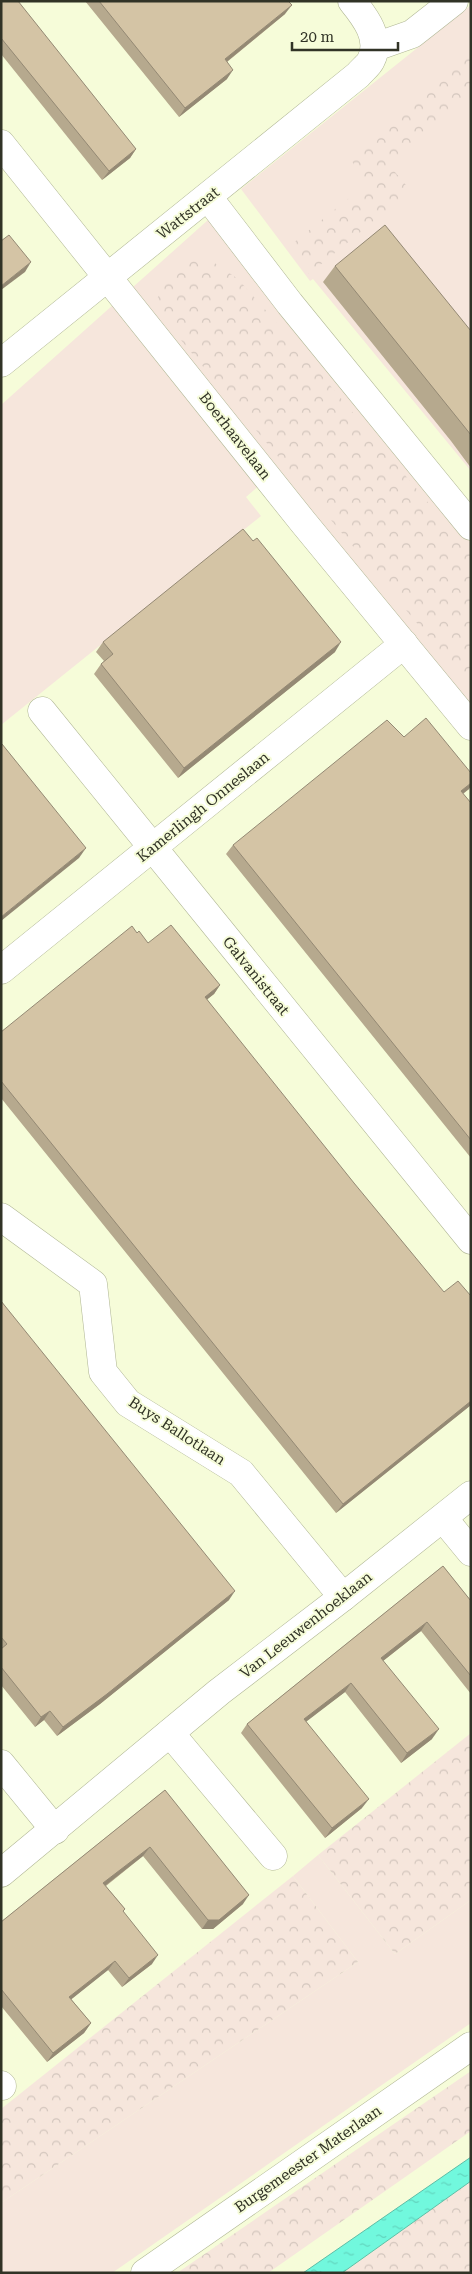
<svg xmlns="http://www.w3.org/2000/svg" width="472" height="2274" font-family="'Roboto Serif',serif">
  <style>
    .green { fill: #f6e6dc }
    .forest { fill: url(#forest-crowns) }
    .water { fill: url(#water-ripples); stroke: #5ebda6 }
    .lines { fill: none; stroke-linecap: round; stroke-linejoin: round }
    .minor-casing { stroke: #b0b695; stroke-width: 29 }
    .secondary-casing { stroke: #b0b695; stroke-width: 29 }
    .minor { stroke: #fff; stroke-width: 28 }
    .secondary { stroke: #fff; stroke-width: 28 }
    .wall { fill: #b6a98e }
    .shaded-wall { fill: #948974 }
    .building { fill: #d4c4a5; stroke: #948974 }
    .labels { text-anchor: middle; stroke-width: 4; stroke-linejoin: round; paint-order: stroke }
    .street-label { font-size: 15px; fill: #313326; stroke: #f6fcd9 }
  </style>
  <defs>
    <pattern id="forest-crowns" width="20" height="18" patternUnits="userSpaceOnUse" patternTransform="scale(1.25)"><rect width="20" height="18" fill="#f6e6dc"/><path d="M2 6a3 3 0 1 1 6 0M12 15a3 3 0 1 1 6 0" fill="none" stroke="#d3c6bd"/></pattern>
    <pattern id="water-ripples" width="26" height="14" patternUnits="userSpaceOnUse" patternTransform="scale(1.25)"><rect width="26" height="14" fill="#71f8dd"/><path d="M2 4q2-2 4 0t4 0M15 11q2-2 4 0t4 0" fill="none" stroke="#62d5be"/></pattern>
  </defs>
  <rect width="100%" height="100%" fill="#f6fcd9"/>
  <g class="green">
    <polygon points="471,5 471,471 313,279 310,281 241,189"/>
    <polygon points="208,220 471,543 471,727 262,483 246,497 261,516 1,725 1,405"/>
    <polygon points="318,1855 395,1954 471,1900 471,2023 112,2273 1,2273 1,2203 358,1962 293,1876"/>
  </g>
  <g class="forest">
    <polygon points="471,51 471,97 389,165 411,191 309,274 287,248 365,185 348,154"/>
    <polygon points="195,257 206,257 238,279 293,341 471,554 471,688 165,321 157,300 163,282"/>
    <polygon points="471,1733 471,1900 395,1954 318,1855"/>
    <polygon points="293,1876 358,1962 1,2203 1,2109"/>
    <polygon points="471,2071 471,2131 268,2273 177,2273"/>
    <polygon points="471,2181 471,2273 343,2273"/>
  </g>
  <polygon class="water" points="471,2157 471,2181 342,2273 303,2273"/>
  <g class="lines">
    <defs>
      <g id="minor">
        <polyline points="375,47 412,34 454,1"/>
        <polyline points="1,144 303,522 471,726"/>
        <polyline points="208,197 290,304 471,526"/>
        <path d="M1 363 358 75C362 70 369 65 371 60 382 39 365 17 352 1"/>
        <polyline points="42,711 471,1240"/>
        <polyline points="1,970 404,644"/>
        <polyline points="1,1217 93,1284 103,1372 128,1403 241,1473 343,1597"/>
        <polyline points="443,1518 471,1552"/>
        <polyline points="170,1733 273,1856"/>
        <polyline points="1,1764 55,1830"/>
        <polyline points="1,1873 219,1692 343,1597 471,1495"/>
        <polyline points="1,2085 2,2086"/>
      </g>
      <polyline id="secondary" points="145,2273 471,2046"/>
    </defs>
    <use href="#minor" class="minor-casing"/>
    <use href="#secondary" class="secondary-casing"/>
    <use href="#minor" class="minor"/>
    <use href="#secondary" class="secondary"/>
  </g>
  <g class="wall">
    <polygon points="1,1 136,149 130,158 102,180 1,54"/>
    <polygon points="85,1 288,1 285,14 227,62 227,79 179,117"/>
    <polygon points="335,266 471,331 471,468 451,441 323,282"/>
    <polygon points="103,642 335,652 178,778 94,674 101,664 104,661 96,652"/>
    <polygon points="404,737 469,789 463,794 471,803 471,1158 226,854 233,845"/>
    <polygon points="137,933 148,943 220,985 214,994 207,999 471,1405 336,1513 1,1098 1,1032"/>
    <polygon points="1,1301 229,1600 100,1704 57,1736 44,1720 35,1727 1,1685"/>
    <polygon points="443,1566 471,1601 471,1694 421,1631 383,1661 432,1739 401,1763 345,1692 306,1721 362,1808 325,1838 241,1733 247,1724"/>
    <polygon points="165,1790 243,1904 213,1929 202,1929 143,1856 106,1886 125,1909 123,1912 152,1964 122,1987 108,1970 71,1999 91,2023 84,2033 47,2062 1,2006 1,1922"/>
  </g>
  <g class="shaded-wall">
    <polygon points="292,5 285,14 219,68 225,59"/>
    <polygon points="233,70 227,79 179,117 185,108"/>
    <polygon points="136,149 130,158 102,180 109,171"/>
    <polygon points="31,262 25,272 1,290 1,286"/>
    <polygon points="341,642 335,652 178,778 184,768"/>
    <polygon points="471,783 471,786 469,789 454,800 461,791"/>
    <polygon points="86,848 79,858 1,921 1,917"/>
    <polygon points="220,985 214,994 199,1006 205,997"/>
    <polygon points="471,1401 471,1405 336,1513 343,1504"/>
    <polygon points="235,1591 229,1600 100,1704 57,1736 63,1727"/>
    <polygon points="427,1622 421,1631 374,1668 381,1658"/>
    <polygon points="351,1683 345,1692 298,1728 304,1719"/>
    <polygon points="50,1711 44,1720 35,1727 41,1717"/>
    <polygon points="439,1729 432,1739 401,1763 407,1753"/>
    <polygon points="369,1799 362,1808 325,1838 332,1828"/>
    <polygon points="150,1847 143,1856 97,1892 103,1883"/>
    <polygon points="249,1895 243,1904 213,1929 202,1929 208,1920"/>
    <polygon points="158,1955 152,1964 122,1987 129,1978"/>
    <polygon points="115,1961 108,1970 63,2006 69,1997"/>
    <polygon points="91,2023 84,2033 47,2062 53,2053"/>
  </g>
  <g class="building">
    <polygon points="1,1 18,1 136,149 109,171 1,38"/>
    <polygon points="99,1 288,1 292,5 225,59 233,70 185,108"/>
    <polygon points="385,225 471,331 471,435 463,425 335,266"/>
    <polygon points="9,235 31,262 1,286 1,241"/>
    <polygon points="243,529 253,541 257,538 341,642 184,768 101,664 113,654 103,642"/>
    <polygon points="426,718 471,773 471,783 461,791 471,803 471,1140 233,845 387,720 404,737"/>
    <polygon points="2,744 86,848 1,917 1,745"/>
    <polygon points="171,925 220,985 205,997 354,1183 444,1292 458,1281 471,1296 471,1401 343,1504 1,1081 1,1032 132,926 137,933 139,931 148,943"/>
    <polygon points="1,1301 235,1591 107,1694 63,1727 50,1711 41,1717 1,1667 1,1649 7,1644 1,1637"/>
    <polygon points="443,1566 471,1601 471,1676 427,1622 381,1658 439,1729 407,1753 351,1683 304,1719 369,1799 332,1828 247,1724"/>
    <polygon points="165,1790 249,1895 219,1920 208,1920 150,1847 103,1883 125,1909 123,1911 158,1955 129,1978 115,1961 69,1997 91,2023 53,2053 1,1989 1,1922"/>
  </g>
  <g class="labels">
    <g class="street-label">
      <text transform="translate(188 213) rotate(-38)" y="5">Wattstraat</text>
      <text transform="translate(235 436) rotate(52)" y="5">Boerhaavelaan</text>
      <text transform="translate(203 807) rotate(-39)" y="5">Kamerlingh Onneslaan</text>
      <text transform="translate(256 976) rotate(51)" y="5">Galvanistraat</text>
      <text transform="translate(177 1431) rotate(33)" y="5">Buys Ballotlaan</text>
      <text transform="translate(306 1625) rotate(-38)" y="5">Van Leeuwenhoeklaan</text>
      <text transform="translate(308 2159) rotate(-35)" y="5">Burgemeester Materlaan</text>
    </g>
  </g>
  <rect width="472" height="2274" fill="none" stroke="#313326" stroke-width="5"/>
  <path d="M292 42v8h106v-8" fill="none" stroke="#313326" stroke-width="2.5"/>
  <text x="300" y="42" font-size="15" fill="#313326" stroke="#f6fcd9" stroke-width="4" paint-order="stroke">20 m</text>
</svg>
